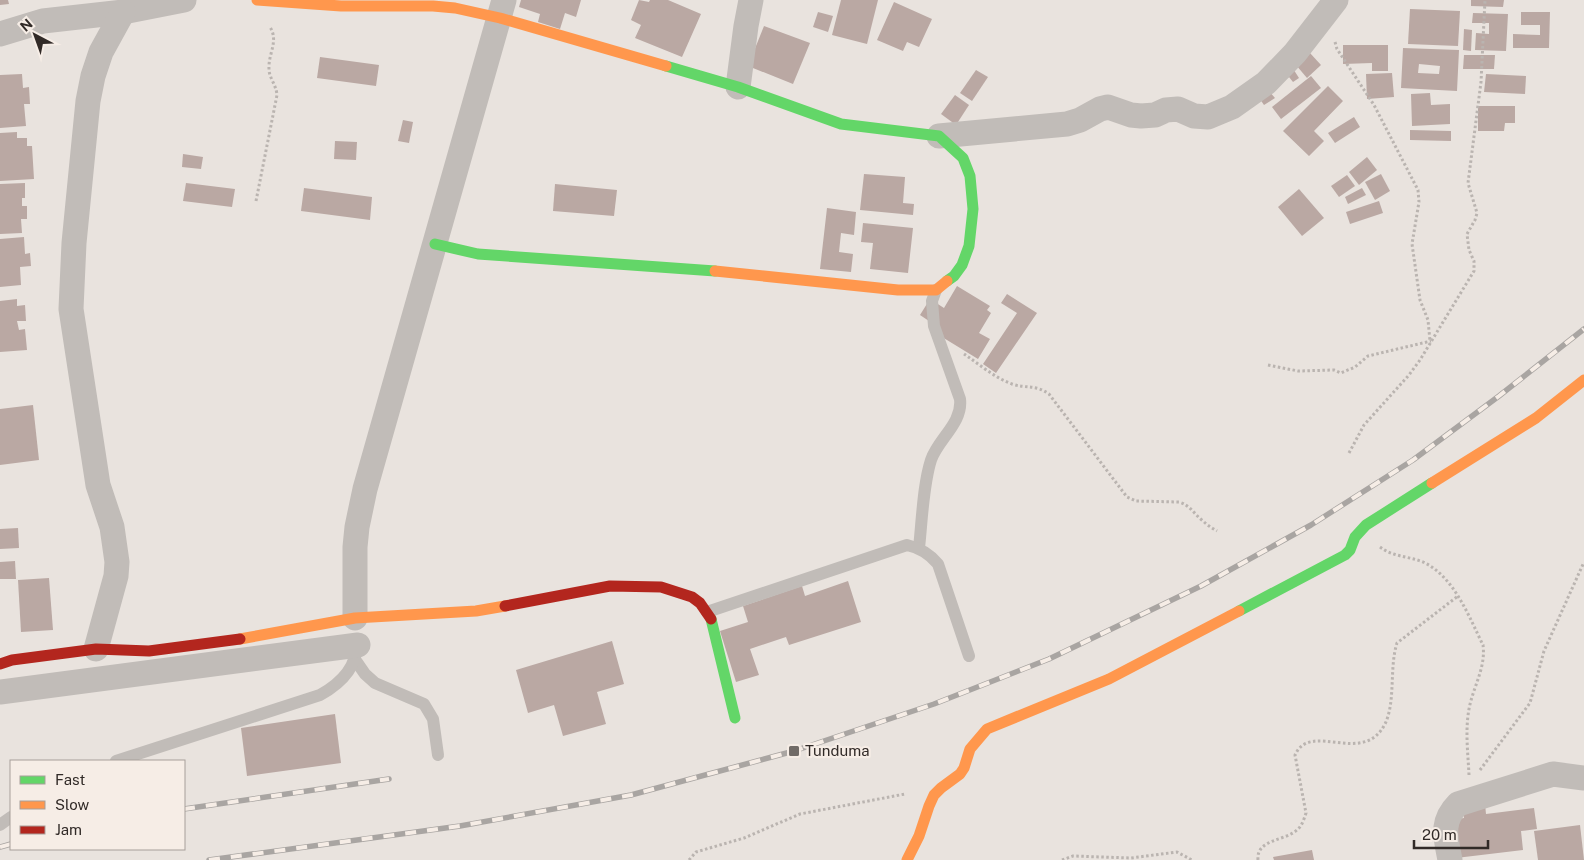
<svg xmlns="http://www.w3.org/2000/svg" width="1584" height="860" font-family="'Public Sans',sans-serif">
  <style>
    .building { fill: #baa8a3; fill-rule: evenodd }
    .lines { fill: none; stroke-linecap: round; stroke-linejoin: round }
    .path { stroke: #bab4b0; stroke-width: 3; stroke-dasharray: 2.5 2.5; stroke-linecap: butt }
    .lane { stroke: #c1bcb8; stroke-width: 12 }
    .street { stroke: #c1bcb8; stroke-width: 25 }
    .fast { stroke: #63d668; stroke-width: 11 }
    .slow { stroke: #ff974d; stroke-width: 11 }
    .jam { stroke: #b3261e; stroke-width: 11 }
    .rail-casing { stroke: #a9a5a2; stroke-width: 5.5 }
    .rail { stroke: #f6ede6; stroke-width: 4; stroke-dasharray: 11; stroke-linecap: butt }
    .poi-dot { fill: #716b67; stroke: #f6ede6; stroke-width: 2 }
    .labels { text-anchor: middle; stroke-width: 4.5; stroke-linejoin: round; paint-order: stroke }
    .poi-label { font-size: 15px; fill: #312a27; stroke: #f6ede6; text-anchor: start }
  </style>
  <rect width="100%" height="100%" fill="#e9e3de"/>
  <g class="building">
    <polygon points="0,0 8,0 9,4 0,5"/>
    <polygon points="521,0 581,0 576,17 565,13 560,29 538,22 540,14 519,7"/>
    <polygon points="639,0 649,2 650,0 668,0 701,14 682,57 635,38 641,25 631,20"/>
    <polygon points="841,0 878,0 867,44 832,35"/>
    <polygon points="1471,0 1504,0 1503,7 1471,6"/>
    <polygon points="894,2 932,19 919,47 907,42 903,51 877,40"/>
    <polygon points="1410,9 1460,11 1458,46 1408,44"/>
    <polygon points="818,12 833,16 828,32 813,27"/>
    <polygon points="1521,12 1550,12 1549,48 1513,48 1513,34 1540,35 1540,25 1521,25"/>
    <polygon points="1473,13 1508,14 1506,51 1475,50 1476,33 1489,34 1489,23 1472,23"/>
    <polygon points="764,26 810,43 793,84 748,66"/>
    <polygon points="1464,29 1472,30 1471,51 1463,50"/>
    <polygon points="1298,40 1321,65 1307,78 1285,52"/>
    <polygon points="1343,45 1388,45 1388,71 1372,71 1372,63 1343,64"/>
    <path d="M1403 48 1459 50 1457 91 1401 88ZM1419 64 1440 66 1439 74 1418 73Z"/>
    <polygon points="1464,55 1495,55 1494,69 1463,69"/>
    <polygon points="320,57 379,65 376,86 317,78"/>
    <polygon points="1290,64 1299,78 1293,82 1289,77 1269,91 1275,98 1264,105 1253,89"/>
    <polygon points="976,70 988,77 972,101 960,93"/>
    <polygon points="1392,73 1394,97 1367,99 1366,74"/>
    <polygon points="22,74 23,88 29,87 30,104 24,104 26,126 0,128 0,75"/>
    <polygon points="1486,74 1526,76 1525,94 1484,92"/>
    <polygon points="1311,76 1321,88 1281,119 1272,107"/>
    <polygon points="1328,86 1343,101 1314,131 1324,141 1309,156 1283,131"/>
    <polygon points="1430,93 1431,105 1450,104 1450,124 1412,126 1411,94"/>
    <polygon points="955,95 969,105 956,125 941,114"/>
    <polygon points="1478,106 1515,106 1515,123 1505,123 1504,131 1478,131"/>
    <polygon points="1354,117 1360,127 1335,143 1328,133"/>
    <polygon points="403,120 413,122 409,143 398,141"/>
    <polygon points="1410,130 1451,131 1451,141 1410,140"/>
    <polygon points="17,132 17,138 27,138 27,146 32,146 34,179 0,181 0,133"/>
    <polygon points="335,141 357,142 356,160 334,159"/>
    <polygon points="183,154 203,157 201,169 182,167"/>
    <polygon points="1367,157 1377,170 1359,185 1349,172"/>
    <polygon points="864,174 905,177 903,203 914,204 913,215 860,210"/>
    <polygon points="1381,174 1390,191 1375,200 1365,182"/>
    <polygon points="1347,175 1355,186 1339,197 1331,186"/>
    <polygon points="25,183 25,198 22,198 22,206 27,206 27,219 21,219 22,233 0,234 0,184"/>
    <polygon points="186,183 235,189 232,207 183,201"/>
    <polygon points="555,184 617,190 614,216 553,211"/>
    <polygon points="304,188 372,197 370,220 301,211"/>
    <polygon points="1362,188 1366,195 1348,204 1345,197"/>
    <polygon points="1299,189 1324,218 1302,236 1278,207"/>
    <polygon points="1379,201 1383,213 1350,224 1346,212"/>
    <polygon points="827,208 856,212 854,235 841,233 839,252 853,254 851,272 820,269"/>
    <polygon points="863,223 913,228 908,273 870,269 873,243 861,242"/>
    <polygon points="24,237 25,254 30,253 31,266 20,267 21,285 0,287 0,239"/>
    <polygon points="957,286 990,306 987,310 991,313 979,333 990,339 978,359 929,329 932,323 920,315 930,299 944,308"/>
    <polygon points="1007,294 1037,313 996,373 983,364 1017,313 1001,303"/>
    <polygon points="17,299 17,306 25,305 26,321 17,321 19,330 25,329 27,350 0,352 0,301"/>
    <polygon points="33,405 39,460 0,465 0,409"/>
    <polygon points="18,528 19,548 0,549 0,529"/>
    <polygon points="15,561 16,579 0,579 0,562"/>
    <polygon points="49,578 53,630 21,632 18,580"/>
    <polygon points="848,581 861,622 789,645 786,637 750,649 759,675 736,682 720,631 748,622 743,606 802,586 805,596"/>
    <polygon points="612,641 624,684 597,692 606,724 563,736 554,705 528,713 516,670"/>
    <polygon points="335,714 341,763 247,776 241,728"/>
    <polygon points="1485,804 1486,814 1534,808 1537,829 1521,831 1523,850 1456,858 1451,820 1464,818 1463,807"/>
    <polygon points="1580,825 1584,860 1538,860 1534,831"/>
    <polygon points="1312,850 1314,860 1274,860 1273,857"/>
  </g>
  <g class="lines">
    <g class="path">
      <polyline points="1335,42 1337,49 1374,105 1418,190 1419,202 1412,244 1420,300 1428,320 1430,341"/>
      <path d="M256 201 277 95C276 84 269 78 269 69 268 54 279 41 270 27"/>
      <path d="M964 354C979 364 995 378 1012 384 1026 389 1035 384 1049 394L1127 497 1136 501 1179 502C1190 505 1194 514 1203 521 1207 525 1212 528 1217 531"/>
      <polyline points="1268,365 1298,371 1334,370 1341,373 1355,367 1368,356 1431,341"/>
      <polyline points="1349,453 1364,425 1409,375 1420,360 1474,271 1474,261 1469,250 1467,234 1475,220 1477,213 1468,183 1481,82 1485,0"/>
      <path d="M1380 547C1393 557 1408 556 1423 562 1454 576 1469 617 1483 645 1486 668 1473 687 1469 709 1465 731 1468 753 1469 775"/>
      <polyline points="1480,770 1530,703 1544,651 1584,562"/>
      <polyline points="689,860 696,852 744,838 800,814 905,794"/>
      <polyline points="1062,860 1073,856 1131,858 1177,852 1192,860"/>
      <path d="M1258 860C1256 839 1285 841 1297 830 1302 826 1304 819 1306 813L1295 755C1311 720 1363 767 1385 724 1396 701 1389 668 1397 643L1458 596"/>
    </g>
    <g class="lane">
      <path d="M919 548C922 521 923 485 931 460 938 439 963 423 960 399L934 326 932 301 936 290"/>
      <path d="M707 612 907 545C920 548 929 553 938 564L969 656"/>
      <polyline points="356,661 365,674 375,683 424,704 433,719 438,755"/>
      <path d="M116 761 320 695C340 684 357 667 357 643"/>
      <polyline points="0,825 11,817"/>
    </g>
    <g class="street">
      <polyline points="0,34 43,21 123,12 184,0"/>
      <polyline points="738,87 746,26 751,0"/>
      <polyline points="939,136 1067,124 1080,120 1100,109 1108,107 1131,115 1141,116 1155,115 1166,110 1178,109 1194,116 1208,117 1232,107 1266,83 1295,53 1336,0"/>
      <polyline points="355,618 355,547 357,527 365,489 504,0"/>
      <polyline points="96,649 116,576 117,562 112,527 98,485 71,309 74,243 88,101 93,76 101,52 123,12"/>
      <polyline points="0,692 358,645"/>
      <path d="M1450 860C1446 838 1440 822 1458 804L1553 774 1584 778"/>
    </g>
    <g class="fast">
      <polyline points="666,66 738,87 841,124 939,136 963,158 970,176 973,209 969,246 962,265 954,276 947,281"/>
      <polyline points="435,244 478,254 715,271"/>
      <polyline points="1239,611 1345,555 1350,550 1355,537 1366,525 1432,483"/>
      <polyline points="711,619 735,718"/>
    </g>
    <g class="slow">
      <polyline points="257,0 341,6 433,6 455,8 500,18 666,66"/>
      <polyline points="715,271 898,290 936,290 947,281"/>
      <polyline points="1432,483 1536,418 1584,380"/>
      <polyline points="240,639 355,618 476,611 505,606"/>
      <polyline points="907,860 919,836 929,806 934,795 941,788 960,774 964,768 970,749 987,729 1109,679 1239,611"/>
    </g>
    <g class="jam">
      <polyline points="505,606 610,586 661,587 692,597 700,603 711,619"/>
      <polyline points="0,664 12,660 96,649 149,651 240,639"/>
    </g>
    <defs>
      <g id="rail">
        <polyline points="184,809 389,779"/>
        <polyline points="0,847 11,844"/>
        <polyline points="209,860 460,826 631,795 794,751 934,704 1049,659 1201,586 1311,525 1413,460 1499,396 1584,329"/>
      </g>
    </defs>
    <use href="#rail" class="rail-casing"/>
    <use href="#rail" class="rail"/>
  </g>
  <rect class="poi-dot" x="788" y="745" width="12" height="12" rx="2.5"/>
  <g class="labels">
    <g class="poi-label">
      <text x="805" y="756">Tunduma</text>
    </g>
  </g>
  <rect x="10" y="760" width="175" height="90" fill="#f6ede6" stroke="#a79f9a"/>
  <rect x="20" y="776" width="25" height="8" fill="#63d668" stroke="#a79f9a"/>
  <text x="55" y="785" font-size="15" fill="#312a27">Fast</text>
  <rect x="20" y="801" width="25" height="8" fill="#ff974d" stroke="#a79f9a"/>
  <text x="55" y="810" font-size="15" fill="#312a27">Slow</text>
  <rect x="20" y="826" width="25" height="8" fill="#b3261e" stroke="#a79f9a"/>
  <text x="55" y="835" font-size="15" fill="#312a27">Jam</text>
  <g transform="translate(35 35) rotate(319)" stroke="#f6ede6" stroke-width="4" paint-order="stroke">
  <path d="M0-4L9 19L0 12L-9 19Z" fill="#312a27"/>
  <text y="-8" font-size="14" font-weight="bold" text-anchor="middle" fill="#312a27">N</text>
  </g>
  <path d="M1414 840v8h74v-8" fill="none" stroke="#312a27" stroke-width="2.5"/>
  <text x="1422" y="840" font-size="15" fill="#312a27" stroke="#f6ede6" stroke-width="4" paint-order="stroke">20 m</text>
</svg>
